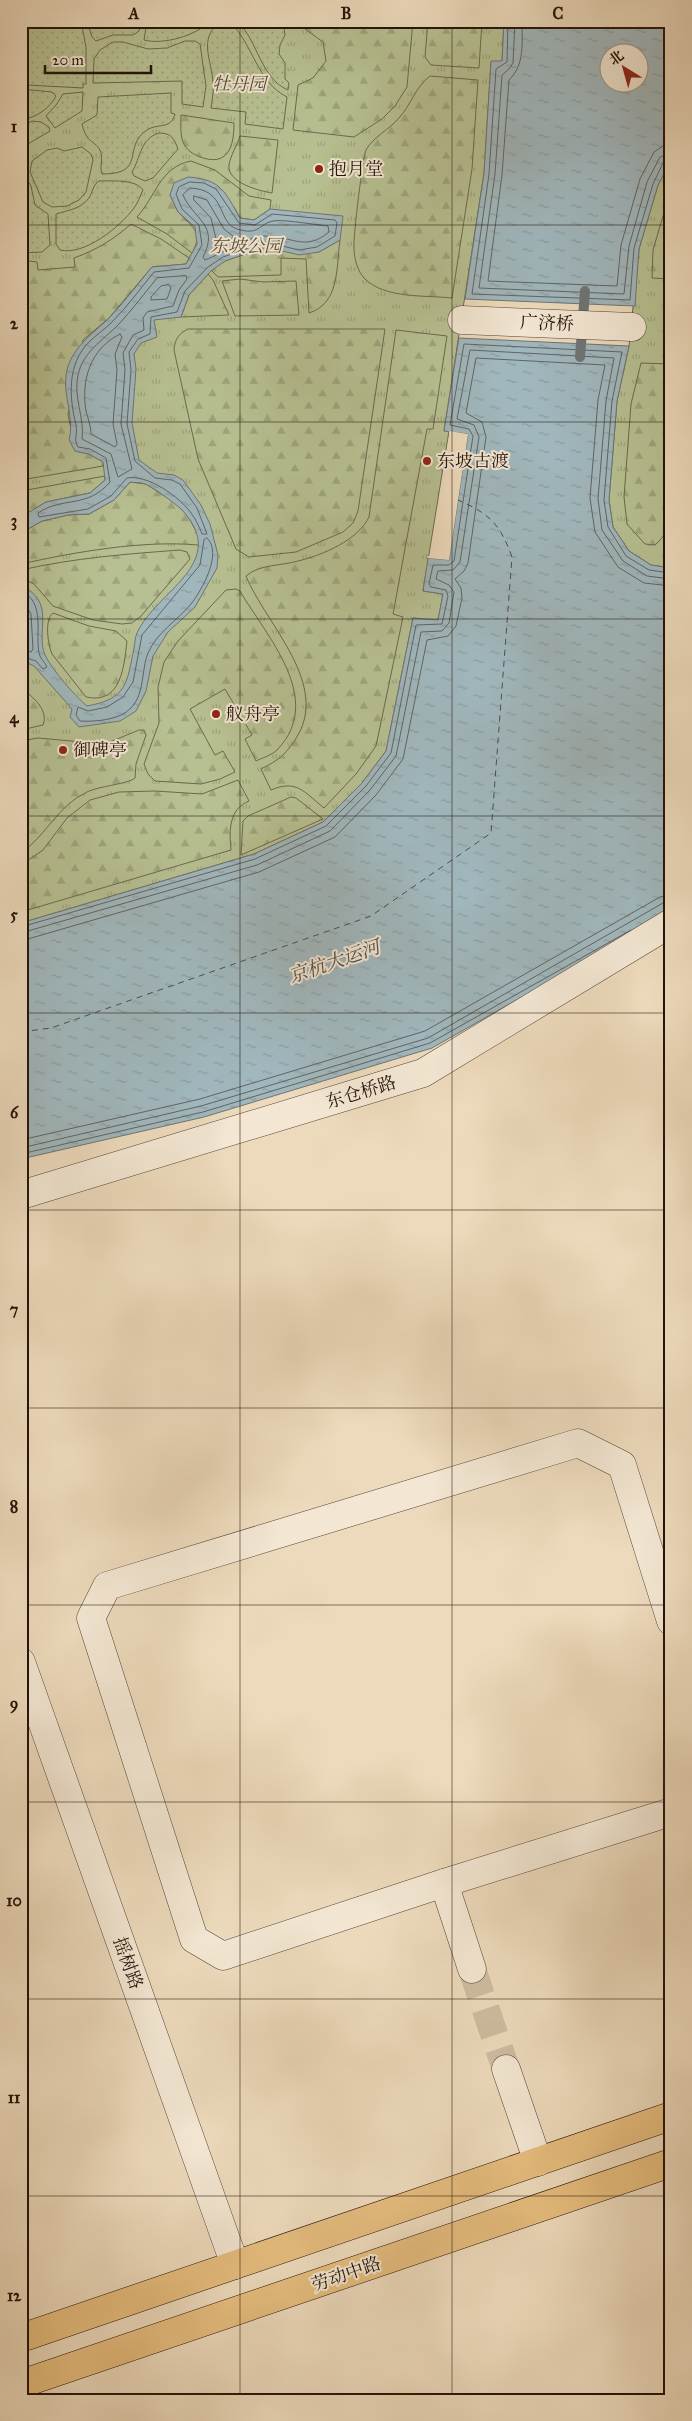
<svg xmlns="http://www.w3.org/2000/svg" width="692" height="2421" font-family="'IM FELL Great Primer','Noto Serif SC',serif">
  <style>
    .grass { fill: url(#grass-tufts); stroke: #6c694e }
    .forest { fill: url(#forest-firs); stroke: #6c694e }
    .garden { fill: url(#garden-dots); stroke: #6c694e }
    .water { fill: url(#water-ripples); stroke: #6e7575; fill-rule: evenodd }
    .pier { fill: #eddabc }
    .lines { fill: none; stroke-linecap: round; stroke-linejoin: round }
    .shore { stroke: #616463; stroke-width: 1 }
    .stream { stroke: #6e7575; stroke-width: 10 }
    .ferry { stroke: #4e4c48; stroke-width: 1; stroke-dasharray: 6 5; stroke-linecap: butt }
    .minor-tunnel { stroke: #cfbca1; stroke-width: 28; stroke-dasharray: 28 14; stroke-linecap: butt }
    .minor-casing { stroke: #554436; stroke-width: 29 }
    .major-casing { stroke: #221209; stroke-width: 29 }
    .minor { stroke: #f3e7d3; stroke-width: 28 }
    .major { stroke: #e6bd7e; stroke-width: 28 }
    .grid { fill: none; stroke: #221209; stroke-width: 1; stroke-opacity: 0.55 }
    .poi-dot { fill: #8f2418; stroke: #f3e7d3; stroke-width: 2 }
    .labels { text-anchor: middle; stroke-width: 4; stroke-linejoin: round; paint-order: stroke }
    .park-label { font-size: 18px; font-style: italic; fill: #564f39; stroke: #f3e7d3 }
    .poi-label { font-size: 18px; fill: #221209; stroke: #f3e7d3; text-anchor: start }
    .street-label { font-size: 18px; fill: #221209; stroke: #f3e7d3 }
    .water-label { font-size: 19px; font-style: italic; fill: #4e4c48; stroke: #f3e7d3 }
    .neatline { fill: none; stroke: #221209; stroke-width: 2 }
    .grid-label { font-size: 16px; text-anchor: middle; font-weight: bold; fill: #221209 }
  </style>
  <defs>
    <pattern id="grass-tufts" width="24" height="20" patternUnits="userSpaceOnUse" patternTransform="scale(1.25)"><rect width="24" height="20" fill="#b7c092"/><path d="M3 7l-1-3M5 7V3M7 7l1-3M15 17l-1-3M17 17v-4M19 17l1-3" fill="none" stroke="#9da47d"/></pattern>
    <pattern id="forest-firs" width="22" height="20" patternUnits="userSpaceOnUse" patternTransform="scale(1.25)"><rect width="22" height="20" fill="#b7c092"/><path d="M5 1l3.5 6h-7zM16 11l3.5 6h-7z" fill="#9da47d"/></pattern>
    <pattern id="garden-dots" width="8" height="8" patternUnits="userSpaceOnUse" patternTransform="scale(1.25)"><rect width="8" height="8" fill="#b7c092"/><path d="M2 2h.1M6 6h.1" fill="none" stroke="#9da47d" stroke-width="1.8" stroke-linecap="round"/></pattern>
    <pattern id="water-ripples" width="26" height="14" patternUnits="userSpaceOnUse" patternTransform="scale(1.25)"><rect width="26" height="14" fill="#a0b7bd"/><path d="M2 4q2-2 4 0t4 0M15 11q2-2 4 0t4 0" fill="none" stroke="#8a9ca1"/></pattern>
  </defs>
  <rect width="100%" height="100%" fill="#eddabc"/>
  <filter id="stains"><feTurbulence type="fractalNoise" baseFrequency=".004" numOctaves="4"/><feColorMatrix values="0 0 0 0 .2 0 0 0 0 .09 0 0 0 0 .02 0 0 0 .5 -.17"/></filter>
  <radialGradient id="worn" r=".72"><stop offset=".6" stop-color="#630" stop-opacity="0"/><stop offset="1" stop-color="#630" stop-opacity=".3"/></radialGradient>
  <g class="grass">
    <polygon points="21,21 504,21 502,62 491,62 484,173 444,431 449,431 423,591 443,594 438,621 413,618 386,751 362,783 323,822 254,854 21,923"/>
    <polygon points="671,160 671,568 651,565 629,551 613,527 609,500 617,401 629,346 639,249 658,185"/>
  </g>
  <g class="forest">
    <polygon points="298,21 413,21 407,87 395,106 382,119 354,137 293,130 298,85 313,78 326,61 323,42 305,29"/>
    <polygon points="428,21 482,21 479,68 431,65 425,57"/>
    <path d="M430 76 478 80 472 169 452 298C425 295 386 299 365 279 357 271 354 258 354 247 353 238 363 155 366 150 373 137 390 129 399 118 411 105 416 86 430 76Z"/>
    <path d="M181 115 234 123C234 147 228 167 200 157 193 154 186 150 183 142 180 133 181 124 181 115Z"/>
    <path d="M240 136 278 140 272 193C260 191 227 183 229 165 230 157 237 145 240 136Z"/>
    <path d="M191 161 215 170 249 196 271 200 270 209 254 220 240 218 234 207 170 195C173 200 175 208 179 213 192 227 204 232 192 253L167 234 137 217C156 196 160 167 191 161Z"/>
    <polygon points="671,189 671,279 652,278 653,250"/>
    <path d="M131 224 161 239 189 258 186 264 152 267 109 318 83 340 68 414 75 451 89 454 103 462V466L21 480V260L37 262 38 270 75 267 74 258C96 250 113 240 131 224Z"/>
    <path d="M340 240C336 268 340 303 309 313L306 259 281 258V275L218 277 211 270 225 261 266 247 319 252Z"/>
    <polygon points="208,274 213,280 229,315 181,317 189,295"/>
    <polygon points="240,279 263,282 296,281 299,315 235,316 222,281"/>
    <path d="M188 329H385L358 511 353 523 343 532 296 552 249 557 236 549 198 459 174 350C175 338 179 334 188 329Z"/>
    <path d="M396 330 447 336 433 429H427L393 614 403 617 376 746 356 774 324 808C304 792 297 779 271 790L261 769C280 759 283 757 295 740 332 685 266 625 246 576 260 564 281 566 298 561 323 555 358 540 369 517Z"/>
    <path d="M641 363 671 364 670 517C668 530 664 537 655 545L645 544 627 524 624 497 631 404Z"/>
    <polygon points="105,476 105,480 90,493 46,502 21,517 21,491"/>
    <path d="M130 482 146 484 174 502 188 516 200 539 198 545C143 540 75 552 21 564V533L42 521 68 515 89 514 114 500Z"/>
    <path d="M180 550 187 552 190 559 141 616 132 623 122 624 93 620 53 606 34 584 21 578V570C74 558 126 554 180 550Z"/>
    <path d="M236 589 240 591C266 636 326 699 277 750 272 755 262 758 256 761L245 739 252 735 225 689 190 709 215 755 223 751 235 772 220 779 201 784 155 781 148 774 144 764 159 723 158 687 164 662 178 641 226 590Z"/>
    <path d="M53 613 89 626 116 631 127 641C124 665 122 705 86 697L52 654C48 644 44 620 53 613Z"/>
    <path d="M21 687C32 697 49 709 43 725L21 730Z"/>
    <path d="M139 730H144L146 735 136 764 135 778C128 784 99 786 87 792 58 805 46 836 21 853V741L38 738 105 744Z"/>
    <path d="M238 780 249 801C229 809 229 830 231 850L21 912V865L43 850 67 818 90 800 119 792 155 791 202 794Z"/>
    <polygon points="291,797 296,798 323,819 241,855 243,821 248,816"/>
  </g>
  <g class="garden">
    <polygon points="26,21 81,21 86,47 86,84 83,84 83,88 27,85 21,81 21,35"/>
    <polygon points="87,21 142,21 139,31 133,35 113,35 96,41 92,37"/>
    <path d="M147 21H210C196 36 163 45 144 40Z"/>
    <path d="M237 21H283L285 35 280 45 279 54 285 63V79L289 83 288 90C260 78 258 40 237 21Z"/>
    <path d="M219 22H230C253 44 257 82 287 97L283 129 245 124 246 112 211 108C212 100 214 92 213 84 212 59 198 41 219 22Z"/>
    <polygon points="185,41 195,41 200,44 206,86 203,107 182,104 182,81 93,83 94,59 100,50 113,42 123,42 148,49 167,48"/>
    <path d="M21 89 52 92 56 96C51 107 35 119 22 119Z"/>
    <polygon points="83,92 82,111 55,128 46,116 56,105 63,94"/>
    <path d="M171 93V113L175 114C171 130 157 123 147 130 121 147 148 174 102 174 99 166 104 158 100 150 93 139 87 144 82 124L97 115 98 97Z"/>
    <polygon points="32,121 41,122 49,127 50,131 21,148 21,127"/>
    <path d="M159 133C171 133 174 138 178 149L153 178 145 181 134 176 132 172C141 157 140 139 159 133Z"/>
    <polygon points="82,147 91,154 93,160 86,192 79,200 67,206 52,207 43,202 30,172 32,161 47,150 57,148 64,151"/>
    <polygon points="21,169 31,186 35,205 48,214 50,245 42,252 21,253"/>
    <path d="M99 181C111 181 136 179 143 190 140 196 138 203 134 208 120 227 84 256 60 250L56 244V214C68 210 79 210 89 198 93 192 92 186 99 181Z"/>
  </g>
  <g class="water">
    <path d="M504 21H671V160L658 185 639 249 635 306 465 299 484 173 491 61H502ZM610 52H640V82H610Z"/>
    <path d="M188 177C221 179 225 192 240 218L254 220 270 209 343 216 340 240 319 252 299 255 266 247 225 261 211 271 189 295 181 317 154 320 157 337 141 343 134 354 136 369 132 423 139 460 157 473 174 475 183 480 201 505 210 524 218 555 217 568 195 607 168 632 153 656 146 691 136 711 120 721 79 727 70 717 72 709 34 666 21 660V586C57 601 35 633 45 655 53 671 74 695 87 706 127 699 127 683 134 648 135 643 135 637 137 633 156 591 231 563 182 510 176 504 153 487 145 484 141 482 135 483 130 482L114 500 89 514 68 515 42 521 21 533V517L46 502 90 493 105 480 103 462 89 454 75 451 69 440C75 420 63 396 66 375 70 348 92 335 110 317 125 301 138 284 152 267L186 264 197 244 195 227 178 212 170 195 174 183Z"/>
    <polygon points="459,338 629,346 617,401 609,500 613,527 629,551 651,565 671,568 671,912 432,1048 204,1117 21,1159 21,923 254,854 323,822 362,783 386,751 413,618 438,620 443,594 423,591 428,558 449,560 468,434 444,431"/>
  </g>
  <polygon class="pier" points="449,431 468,434 449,560 428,558 428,556 447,557 465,436 449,434"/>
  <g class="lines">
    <g class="shore">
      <polyline points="508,21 507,62 496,69 489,174 472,294 630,300 634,248 653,184 664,161 671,159"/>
      <polyline points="515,21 513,63 509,69 502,75 495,174 479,288 624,294 629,246 647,182 660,157 671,153"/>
      <path d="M522 21C522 42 525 65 509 80L502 175 488 281 617 286 621 245 640 179 654 152 663 146 671 145"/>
      <path d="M190 182 204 183 216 189 239 223 255 225 272 214 335 220 337 223 335 236 317 247 299 250 265 242 223 257 208 267 185 291 177 312 151 317 150 334 138 339 129 352 131 370 127 424 135 461 155 478 172 480 180 484 197 508 207 534H202C199 527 196 519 191 513 180 497 147 474 127 478L111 496 88 509 39 517 38 513C63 496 87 509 110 482L106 458 90 449 78 447C73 438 78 434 76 425 69 397 67 364 89 342 96 335 105 329 112 322 127 307 140 289 154 272L189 268 202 245 199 225 182 209 176 194 179 187Z"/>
      <path d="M190 188C227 189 217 223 237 229 260 236 258 224 273 221 283 219 316 225 328 226L329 232C305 252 292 236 266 236 247 236 222 254 205 260L203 257C220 225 193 219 183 195Z"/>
      <polygon points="194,196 207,200 224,229 233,236 232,239 217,243 211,218 194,200"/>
      <path d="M186 276 187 279 179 290 173 306 147 312 143 318 144 330 133 335 123 353 125 370 121 424 132 469 118 477 111 454 82 439C85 419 73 397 78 375 83 352 102 341 118 325 132 310 144 294 157 278Z"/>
      <polygon points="169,285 171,288 167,299 151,300 151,297 161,286"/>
      <path d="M120 334 122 337 115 354 117 370 113 424 117 444 115 447 91 434C91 426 88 419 86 411 81 380 90 349 120 334Z"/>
      <path d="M207 538C223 553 202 590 191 604 177 621 157 632 148 653 141 671 145 693 131 708 120 720 95 722 80 721L76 715 78 707 88 711 107 707 123 697 133 682 142 635 200 565 204 540Z"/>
      <path d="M21 591C46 602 35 633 39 653 40 659 45 662 47 667L43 669 36 661 21 656"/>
      <polyline points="21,598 31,614 33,649 31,652 21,650"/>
      <polyline points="21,927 255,859 326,826 366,786 391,753 416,625 442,624 448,596 446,590 431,587 429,584 433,565 449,565 454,561 473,436 469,429 450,425 464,344 622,352 612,401 604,500 608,527 626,556 649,570 671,573"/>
      <polyline points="21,933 257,865 330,831 370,790 396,756 421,632 442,631 449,623 454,592 449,585 436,579 438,571 453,570 460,562 479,437 474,425 457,419 470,350 614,358 606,401 598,499 602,530 623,561 647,576 671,579"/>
      <polyline points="21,941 259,872 335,837 376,795 403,759 427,640 448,636 456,626 462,598 461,588 455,579 464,571 468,563 486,437 482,422 466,413 476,358 605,365 598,400 590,498 595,532 618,567 644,583 671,586"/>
      <polyline points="21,1140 200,1099 425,1031 660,897 671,894"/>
      <polyline points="21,1148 201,1106 428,1038 663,903 671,902"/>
      <polyline points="21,1154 203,1112 430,1043 631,930"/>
    </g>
    <polyline class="stream" points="580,357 585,291"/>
    <path class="ferry" d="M21 1032 51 1028 371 916 491 833 512 557C500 524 490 514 458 500"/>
    <polyline class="minor-tunnel" points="472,1969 506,2069"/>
    <defs>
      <g id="minor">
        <polyline points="462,320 632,327"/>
        <polyline points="21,1195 423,1073 671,923"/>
        <polyline points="671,1621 622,1465 578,1443 107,1586 91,1618 194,1939 223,1956 444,1883 671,1812"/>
        <polyline points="21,1662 235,2265"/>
        <polyline points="444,1883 472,1969"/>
        <polyline points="506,2069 538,2162"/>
      </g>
      <g id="major">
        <polyline points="21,2338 671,2116"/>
        <polyline points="21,2384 671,2163"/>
      </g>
    </defs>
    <use href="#minor" class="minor-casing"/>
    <use href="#major" class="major-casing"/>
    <use href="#minor" class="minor"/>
    <use href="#major" class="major"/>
  </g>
  <path class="grid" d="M240 21V2400M452 21V2400M21 225H671M21 422H671M21 619H671M21 816H671M21 1013H671M21 1210H671M21 1408H671M21 1605H671M21 1802H671M21 1999H671M21 2196H671"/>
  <g class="poi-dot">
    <circle cx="319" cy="169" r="5"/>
    <circle cx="427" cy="461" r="5"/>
    <circle cx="216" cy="714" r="5"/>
    <circle cx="63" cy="750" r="5"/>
  </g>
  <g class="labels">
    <g class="park-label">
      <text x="239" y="90">牡丹园</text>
      <text x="246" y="252">东坡公园</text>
    </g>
    <g class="poi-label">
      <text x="329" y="175">抱月堂</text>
      <text x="437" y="467">东坡古渡</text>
      <text x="226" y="720">舣舟亭</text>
      <text x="73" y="756">御碑亭</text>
    </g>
    <g class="street-label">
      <text transform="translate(547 323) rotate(2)" y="6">广济桥</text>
      <text transform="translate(361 1092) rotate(-17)" y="6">东仓桥路</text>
      <text transform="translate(128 1963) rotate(70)" y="6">摇树路</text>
      <text transform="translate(346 2274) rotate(-19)" y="6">劳动中路</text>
    </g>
    <g class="water-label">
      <text transform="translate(334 961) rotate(-19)" y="7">京杭大运河</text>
    </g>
  </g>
  <rect width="692" height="2421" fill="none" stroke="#eddabc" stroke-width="55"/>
  <g transform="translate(624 68) rotate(323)"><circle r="24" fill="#f3e7d3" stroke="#9f9282"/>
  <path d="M0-4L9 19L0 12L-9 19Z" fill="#8f2418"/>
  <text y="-8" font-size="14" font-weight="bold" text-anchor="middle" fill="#221209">北</text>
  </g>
  <path d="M45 65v8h106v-8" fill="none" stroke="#221209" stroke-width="2.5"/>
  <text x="52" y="65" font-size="15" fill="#221209" stroke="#f3e7d3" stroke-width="4" paint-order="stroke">20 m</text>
  <rect x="28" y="28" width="636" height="2366" class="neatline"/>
  <g class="grid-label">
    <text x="134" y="19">A</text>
    <text x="346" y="19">B</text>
    <text x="558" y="19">C</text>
    <text x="14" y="132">1</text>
    <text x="14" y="329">2</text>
    <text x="14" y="526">3</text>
    <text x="14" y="723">4</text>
    <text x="14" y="920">5</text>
    <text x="14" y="1118">6</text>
    <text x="14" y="1315">7</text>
    <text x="14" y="1512">8</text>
    <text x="14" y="1709">9</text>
    <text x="14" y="1906">10</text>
    <text x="14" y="2103">11</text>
    <text x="14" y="2301">12</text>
  </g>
  <rect width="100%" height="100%" filter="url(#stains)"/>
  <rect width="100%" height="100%" fill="url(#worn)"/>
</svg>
